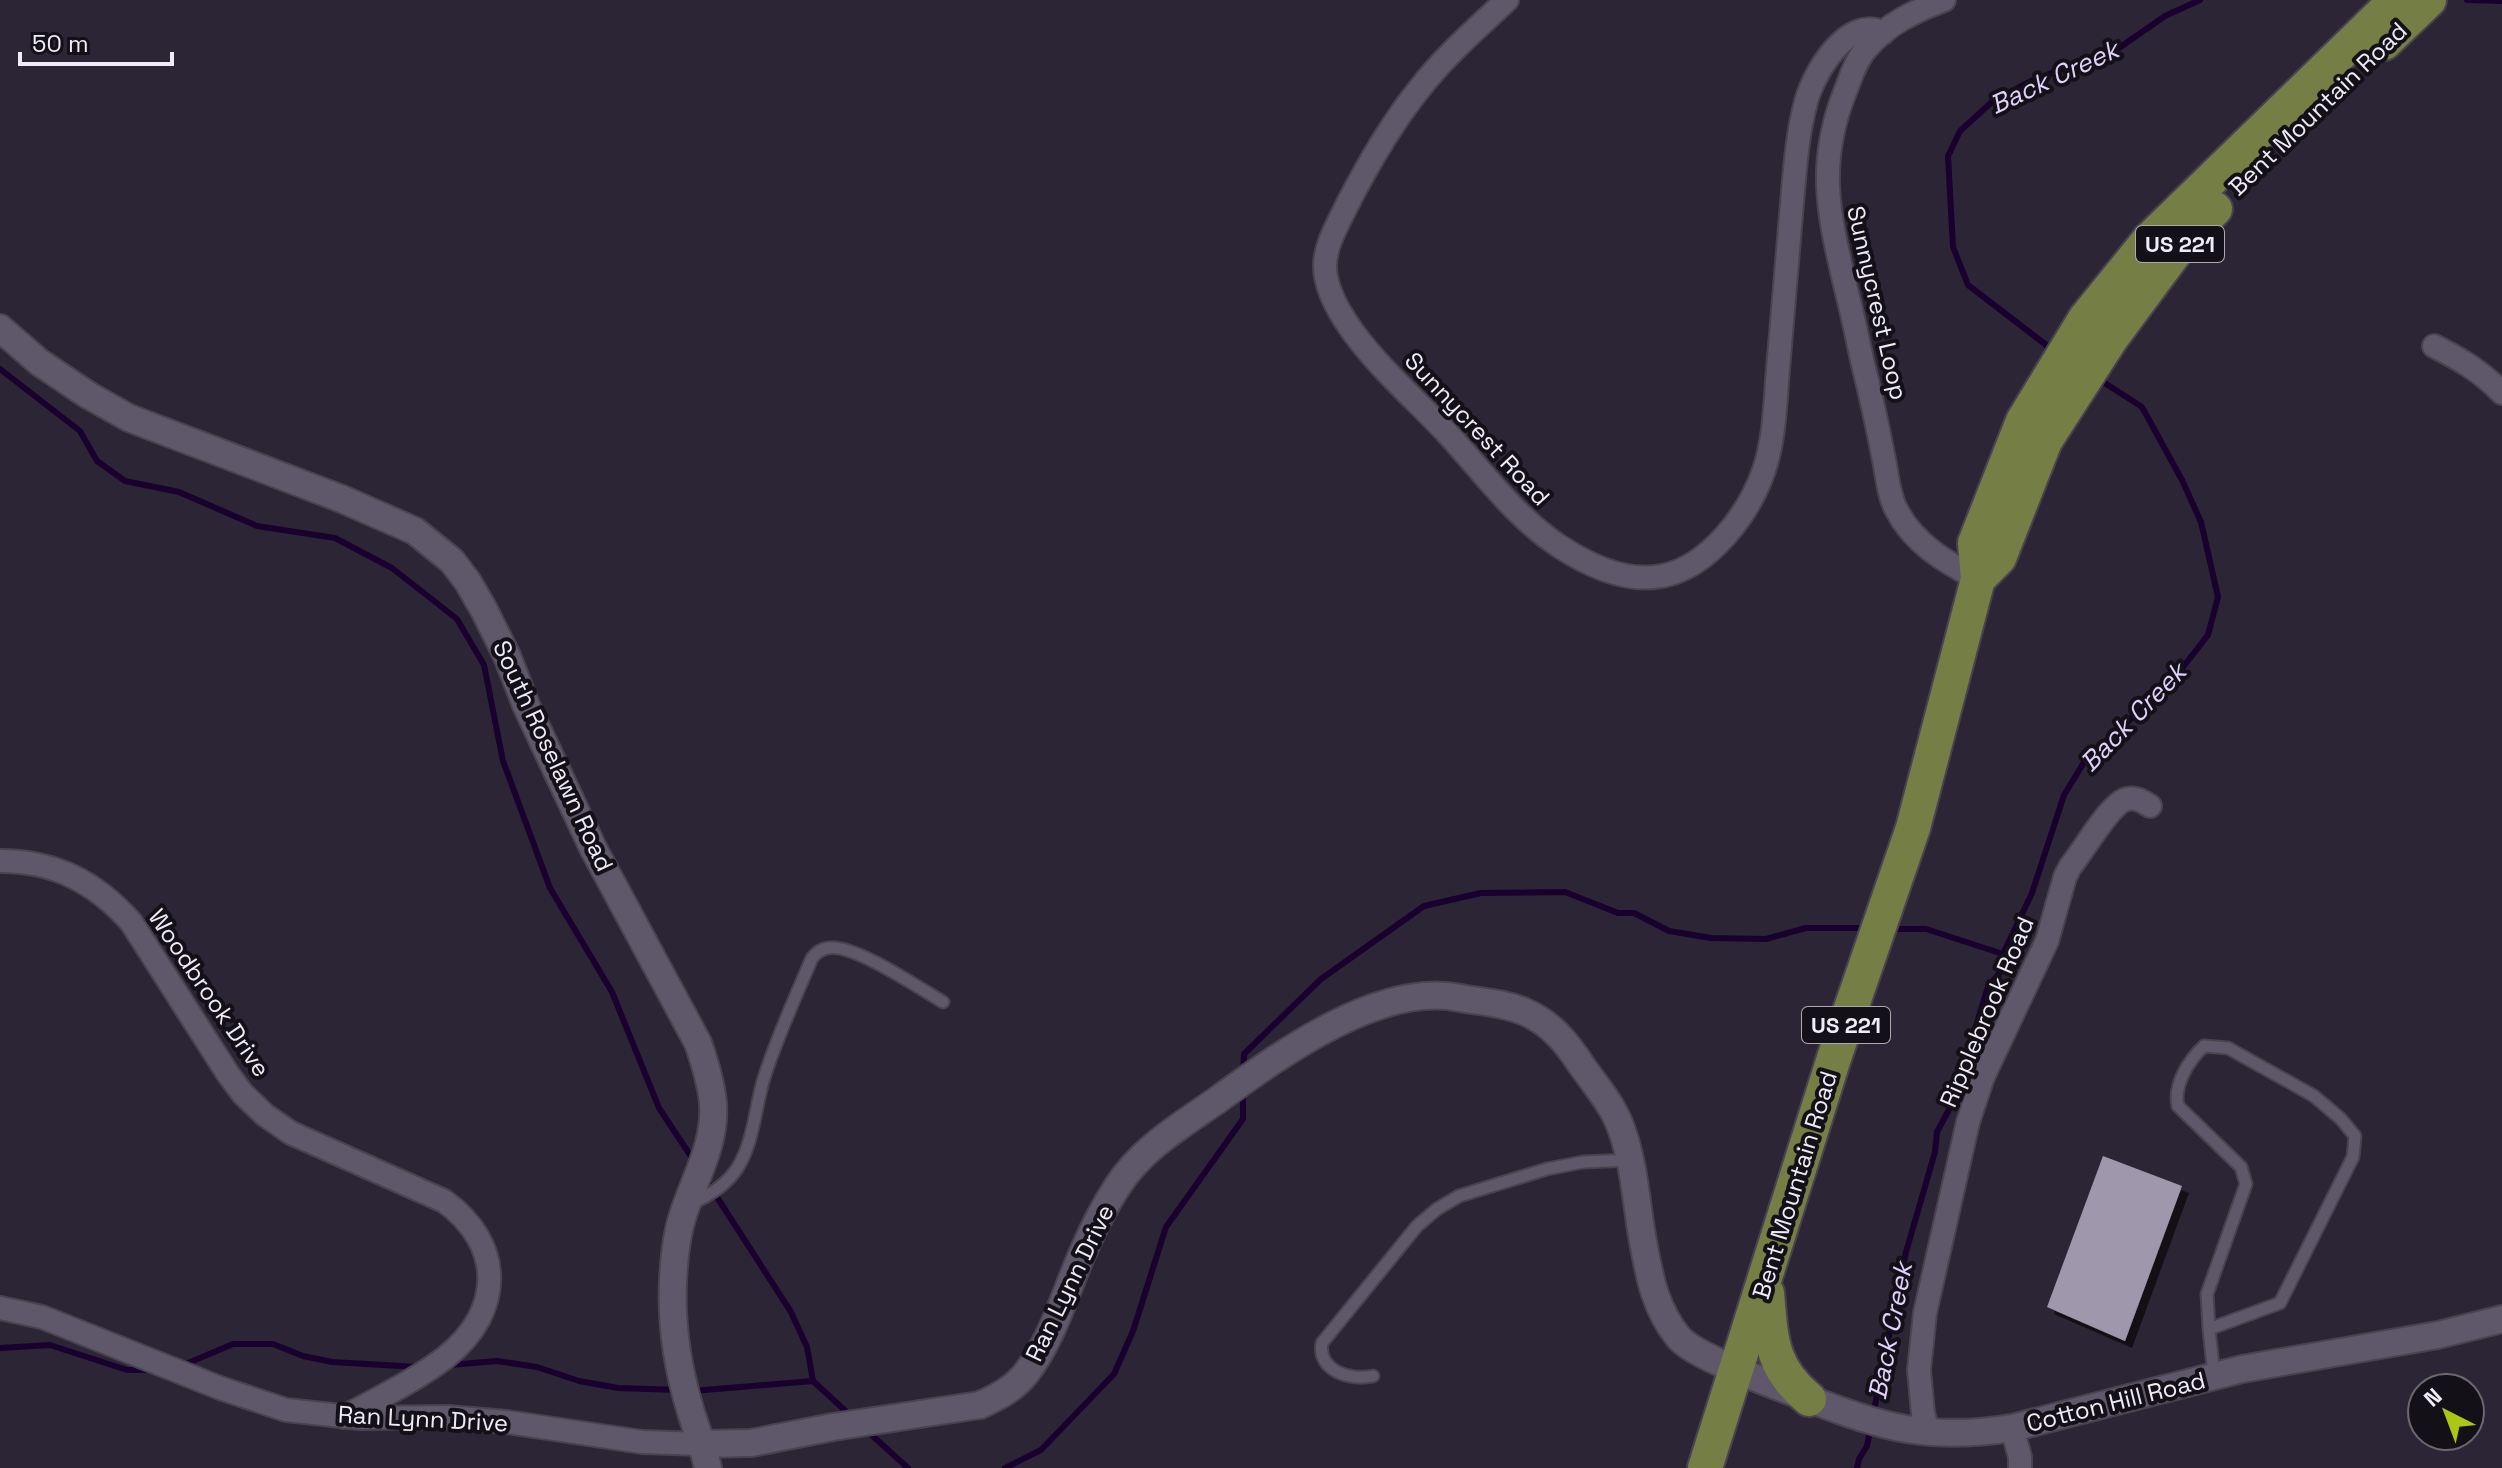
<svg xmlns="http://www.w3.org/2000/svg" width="2502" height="1468" font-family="'Space Grotesk',sans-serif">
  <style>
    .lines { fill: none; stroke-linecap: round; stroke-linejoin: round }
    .stream { stroke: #19002f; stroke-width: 6 }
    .building { fill: #9f97ab; filter: url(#shadow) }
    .service-casing { stroke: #494350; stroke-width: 15 }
    .minor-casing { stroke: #494350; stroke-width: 26 }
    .tertiary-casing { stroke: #494350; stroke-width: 30 }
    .primary-casing { stroke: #494350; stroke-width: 38 }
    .service { stroke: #5f586a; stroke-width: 11 }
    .minor { stroke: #5f586a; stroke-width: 22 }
    .tertiary { stroke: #5f586a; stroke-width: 26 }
    .primary { stroke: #757e44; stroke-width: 34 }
    .labels { text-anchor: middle; stroke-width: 8; stroke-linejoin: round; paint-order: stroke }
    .shield { fill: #131017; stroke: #aea9b3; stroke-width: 2 }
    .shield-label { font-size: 22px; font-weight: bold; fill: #f0ebf6 }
    .street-label { font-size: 24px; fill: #f0ebf6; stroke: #131017 }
    .water-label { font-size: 26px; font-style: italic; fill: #e2d1fc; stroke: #131017 }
  </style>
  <defs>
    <filter id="shadow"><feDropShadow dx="7" dy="7" stdDeviation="0" flood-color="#0009"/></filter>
  </defs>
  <rect width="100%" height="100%" fill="#2c2535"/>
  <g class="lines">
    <g class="stream">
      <polyline points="2467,0 2502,1"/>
      <polyline points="2054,351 1968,285 1953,247 1948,156 1960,131 1993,101 2033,80 2119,48 2165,16 2200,0"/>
      <polyline points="0,369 80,431 97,461 125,481 179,492 257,526 335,538 392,568 457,619 484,665 503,761 550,888 612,992 659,1108 694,1161"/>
      <polyline points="1891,929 1926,929 2003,954"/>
      <polyline points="1243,1073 1244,1054 1321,979 1424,906 1481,893 1565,892 1618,913 1634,913 1669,931 1711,938 1766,939 1806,928 1868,928"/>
      <polyline points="704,1177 791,1312 807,1347 813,1381 851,1416"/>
      <polyline points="0,1348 50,1345 127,1370 150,1370"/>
      <polyline points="449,1365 497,1361 537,1367 579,1381 618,1388 678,1390"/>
      <polyline points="181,1366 233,1344 273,1344 303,1356 332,1362 418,1367"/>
      <polyline points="693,1391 813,1381"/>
      <polyline points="1873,1415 1906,1252 1935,1152 1937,1132 1952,1104 1988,987 2002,970 2003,954 2032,893 2064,795 2086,759 2169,685 2208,635 2218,597 2201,522 2182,480 2142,407 2097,378"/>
      <polyline points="865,1429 908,1468"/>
      <polyline points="1005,1468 1041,1450 1114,1374 1133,1331 1166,1227 1243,1119 1243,1092"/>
      <polyline points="1857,1468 1859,1459 1867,1446 1871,1426"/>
    </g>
  </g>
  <polygon class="building" points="2103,1156 2182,1186 2125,1341 2047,1307"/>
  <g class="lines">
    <defs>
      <g id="service">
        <path d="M690 1204C709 1196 727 1185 738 1167 754 1141 755 1107 764 1078 777 1037 795 998 812 958 816 953 821 949 828 948 853 943 919 988 943 1002"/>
        <path d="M2209 1329 2207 1294 2246 1184 2241 1167 2178 1106C2173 1085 2189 1060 2204 1046L2228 1048 2314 1096 2341 1119 2355 1136 2353 1157 2280 1303 2209 1329 2214 1376"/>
        <path d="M1373 1376C1351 1381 1317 1371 1322 1343L1417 1226 1437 1209 1459 1196 1547 1169 1583 1162 1630 1160"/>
      </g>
      <g id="minor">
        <path d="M1507 0C1477 28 1445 56 1420 88 1391 124 1368 164 1347 205 1338 224 1325 245 1325 266 1325 289 1340 314 1353 332 1380 369 1416 400 1447 433 1484 473 1514 516 1559 546 1588 565 1627 583 1662 576 1709 567 1749 514 1764 470 1775 437 1775 403 1778 369 1783 314 1787 258 1792 203 1795 169 1797 135 1806 102 1813 74 1848 14 1883 33"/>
        <path d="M1944 0C1915 11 1887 24 1867 48 1856 59 1851 77 1845 92 1816 165 1829 216 1846 289 1852 312 1857 336 1862 360 1870 392 1877 423 1883 455 1887 472 1888 494 1896 509 1913 543 1945 562 1978 579"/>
        <path d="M2434 346C2460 359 2482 372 2502 393"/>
        <path d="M0 861C55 861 95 882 131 922L228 1074 243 1094 265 1115 291 1133 444 1201C504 1244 504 1311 446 1357 415 1381 378 1398 344 1417"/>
        <polyline points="0,1308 42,1317 220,1388 286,1410 360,1418 448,1417 507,1422 642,1442 702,1444"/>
        <polyline points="2012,1428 2020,1457 2020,1468"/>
        <path d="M1928 1433 1923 1413 1919 1370 1925 1313 1968 1122 1983 1077 2047 941 2065 877 2070 867C2082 853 2110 803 2127 799 2136 797 2142 801 2150 806"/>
      </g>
      <g id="tertiary">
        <path d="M0 328 39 362 88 395 129 418 342 499 415 531 452 561 468 582 484 610 507 656 526 705 593 848 698 1043C705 1063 711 1082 713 1103 716 1144 695 1177 683 1215 676 1236 674 1259 673 1281 671 1323 678 1369 690 1409 696 1429 704 1448 708 1468"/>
        <path d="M702 1444 751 1443 833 1427 980 1405C998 1397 1015 1388 1027 1372 1052 1339 1064 1297 1080 1259 1090 1235 1102 1210 1117 1187 1141 1149 1180 1126 1216 1101 1278 1056 1379 981 1460 998 1481 1002 1506 1003 1525 1012 1551 1023 1567 1043 1582 1066 1596 1086 1613 1105 1621 1128 1634 1163 1636 1200 1642 1236 1649 1274 1654 1308 1679 1338 1697 1358 1777 1386 1805 1397 1881 1428 1930 1441 2012 1428L2242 1369 2438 1335 2502 1319"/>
      </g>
      <g id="primary">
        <polyline points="2384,43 2429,0"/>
        <polyline points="1978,579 1999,558 2045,441 2110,340 2184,240 2215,209"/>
        <path d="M1767 1293C1771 1339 1771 1368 1809 1399"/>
        <polyline points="1705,1468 1834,1058 1913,828 1978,579 1975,543 2023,421 2085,319 2149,240 2396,0"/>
      </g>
    </defs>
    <use href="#service" class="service-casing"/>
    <use href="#minor" class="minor-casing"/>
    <use href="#tertiary" class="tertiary-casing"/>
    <use href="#primary" class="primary-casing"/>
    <use href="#service" class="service"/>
    <use href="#minor" class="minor"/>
    <use href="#tertiary" class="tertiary"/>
    <use href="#primary" class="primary"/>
  </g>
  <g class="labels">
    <g class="shield">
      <rect x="2136" y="226" width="88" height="36" rx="6"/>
      <rect x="1802" y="1007" width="88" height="36" rx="6"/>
    </g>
    <g class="shield-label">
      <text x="2180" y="252">US 221</text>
      <text x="1846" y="1033">US 221</text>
    </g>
    <g class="street-label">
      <text transform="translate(2318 109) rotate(-44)" y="8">Bent Mountain Road</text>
      <text transform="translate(1877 303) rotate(77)" y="8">Sunnycrest Loop</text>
      <text transform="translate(1477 429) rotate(47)" y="8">Sunnycrest Road</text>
      <text transform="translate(553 756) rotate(65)" y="8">South Roselawn Road</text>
      <text transform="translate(209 993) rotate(56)" y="8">Woodbrook Drive</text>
      <text transform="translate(1987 1012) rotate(-67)" y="8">Ripplebrook Road</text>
      <text transform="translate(1795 1185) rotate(-73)" y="8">Bent Mountain Road</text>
      <text transform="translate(1070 1283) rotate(-64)" y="8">Ran Lynn Drive</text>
      <text transform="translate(2116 1402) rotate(-14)" y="8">Cotton Hill Road</text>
      <text transform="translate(423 1419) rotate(3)" y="8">Ran Lynn Drive</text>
    </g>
    <g class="water-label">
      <text transform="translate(2054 77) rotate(-25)" y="9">Back Creek</text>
      <text transform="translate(2133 717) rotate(-46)" y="9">Back Creek</text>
      <text transform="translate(1890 1331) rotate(-79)" y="9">Back Creek</text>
    </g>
  </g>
  <g transform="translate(2446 1412) rotate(318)"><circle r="38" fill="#131017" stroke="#6b6870" stroke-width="2"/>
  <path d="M0-6L14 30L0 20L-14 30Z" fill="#abc615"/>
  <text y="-12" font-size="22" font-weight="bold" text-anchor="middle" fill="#f0ebf6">N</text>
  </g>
  <path d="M20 52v12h152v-12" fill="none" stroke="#f0ebf6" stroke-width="4"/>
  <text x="32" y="52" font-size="24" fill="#f0ebf6" stroke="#131017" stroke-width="6" paint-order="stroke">50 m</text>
</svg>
